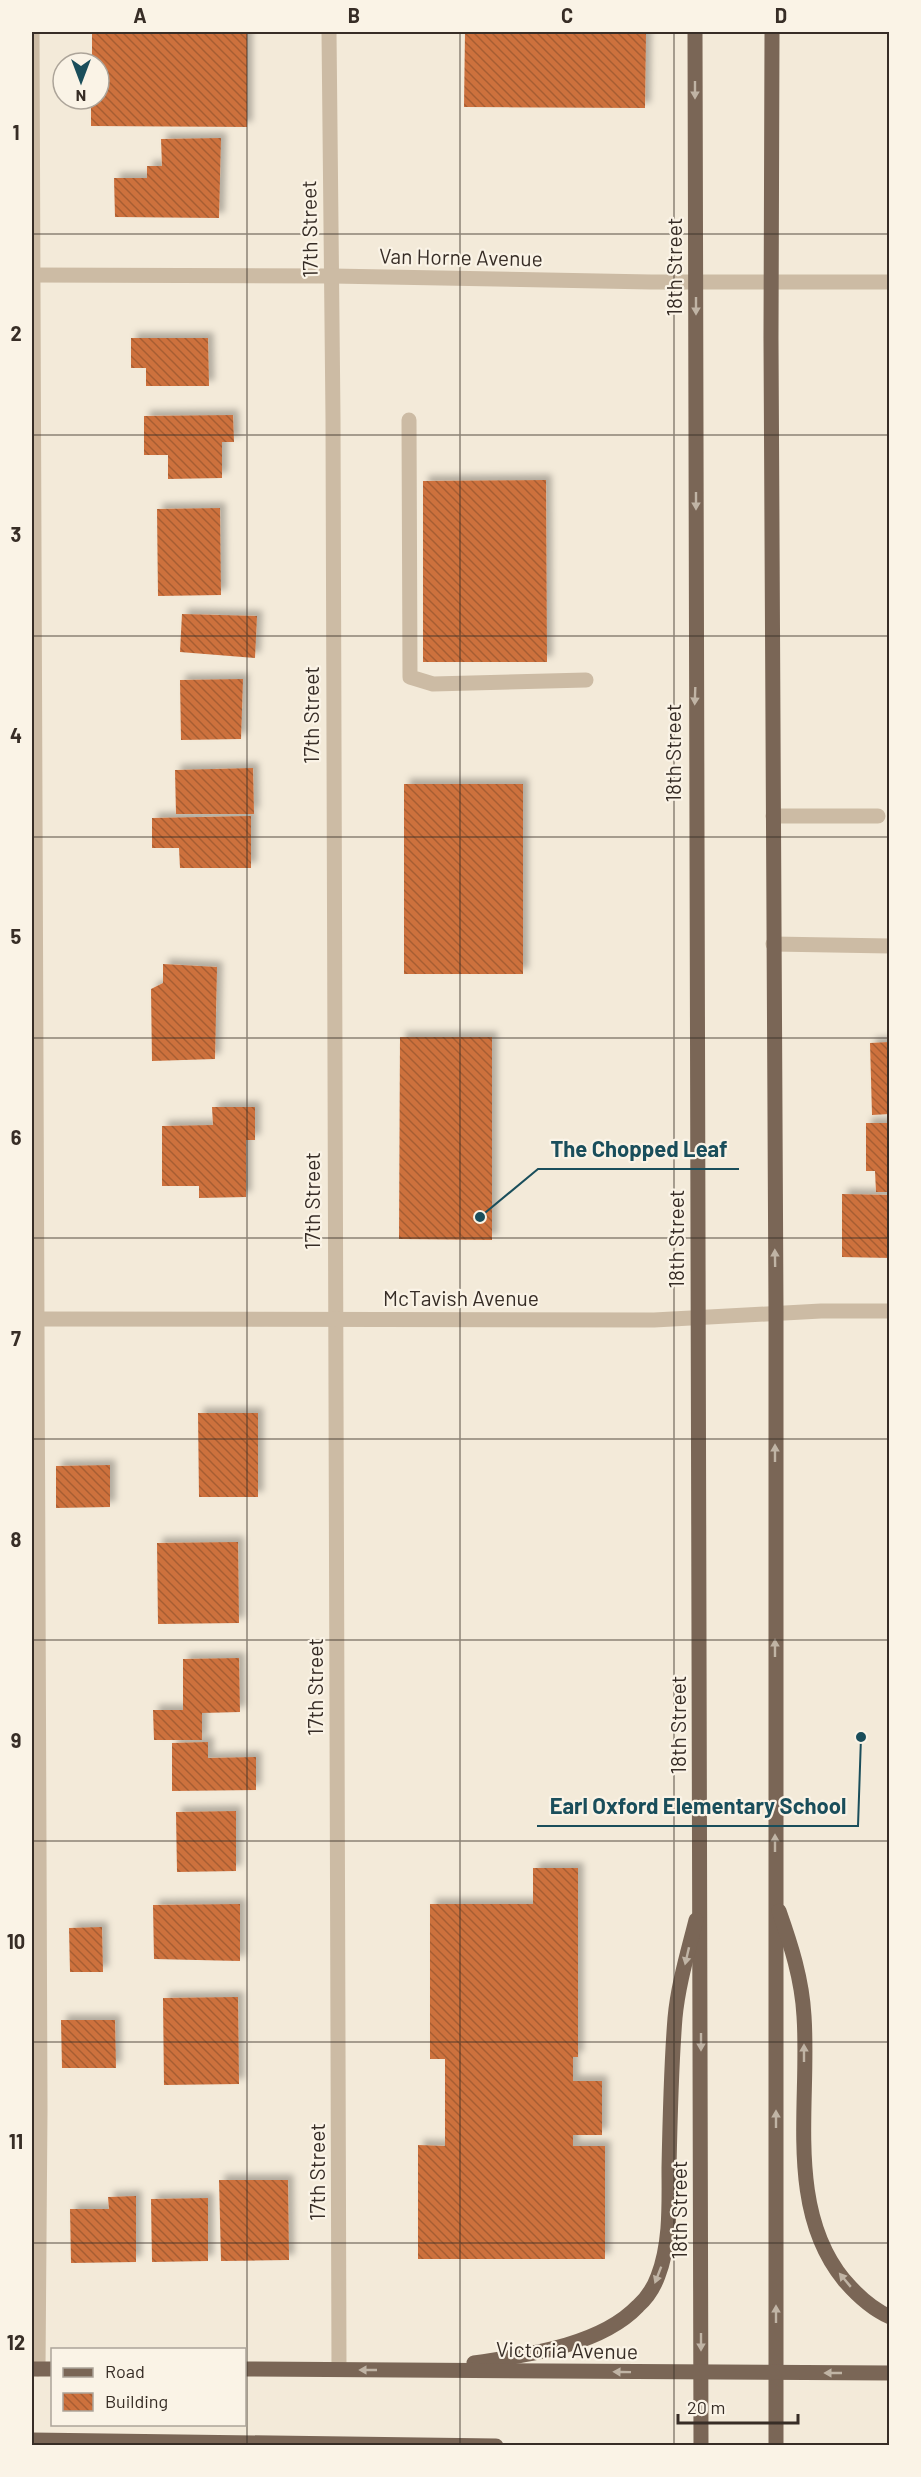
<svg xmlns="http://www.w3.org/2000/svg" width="921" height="2477" font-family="Barlow,sans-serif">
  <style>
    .building { fill: url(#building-back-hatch); filter: url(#shadow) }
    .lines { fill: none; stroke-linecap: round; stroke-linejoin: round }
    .lane { stroke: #ccbba4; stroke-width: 15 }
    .street { stroke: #ccbba4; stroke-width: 15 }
    .primary { stroke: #7a6656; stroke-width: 15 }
    .oneway { fill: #c0b4a5 }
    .grid { fill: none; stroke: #372d26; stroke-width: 1.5; stroke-opacity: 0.55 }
    .labels { text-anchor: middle; stroke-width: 4.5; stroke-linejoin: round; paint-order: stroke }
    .street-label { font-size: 21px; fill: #372d26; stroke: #faf3e6 }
    .leader { fill: none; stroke: #1a4e5b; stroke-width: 2 }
    .callout-dot { fill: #1a4e5b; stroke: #faf3e6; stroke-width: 2 }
    .callout-label { font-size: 22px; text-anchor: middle; font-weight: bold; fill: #1a4e5b; stroke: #faf3e6; stroke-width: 4.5; stroke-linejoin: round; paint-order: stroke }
    .neatline { fill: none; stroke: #372d26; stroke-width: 2 }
    .grid-label { font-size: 20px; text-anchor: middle; font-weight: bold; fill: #372d26 }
  </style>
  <defs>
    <pattern id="building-back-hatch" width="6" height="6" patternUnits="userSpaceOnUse" patternTransform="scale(1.5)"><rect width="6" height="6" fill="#cd713d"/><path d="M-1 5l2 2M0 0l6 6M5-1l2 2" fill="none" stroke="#a75d33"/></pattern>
    <filter id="shadow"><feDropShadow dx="5.5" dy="-5.5" stdDeviation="3" flood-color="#0004"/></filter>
  </defs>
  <rect width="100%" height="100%" fill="#f3ead9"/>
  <g class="building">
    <polygon points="92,32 247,32 247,127 91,126 91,99 99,99 99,63 92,63"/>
    <polygon points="465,32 646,32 645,108 464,107"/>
    <polygon points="221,138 219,218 115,217 114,178 147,178 147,166 162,166 161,139"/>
    <polygon points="131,338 208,338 209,386 146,386 146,368 131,368"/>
    <polygon points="233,415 234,442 222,442 222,478 168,479 168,455 144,455 144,416"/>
    <polygon points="546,480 547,662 423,662 423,481"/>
    <polygon points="220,508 221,595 158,596 157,509"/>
    <polygon points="182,614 257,616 255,658 180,652"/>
    <polygon points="243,679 241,739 181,740 180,680"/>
    <polygon points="253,768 254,814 176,814 175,770"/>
    <rect x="404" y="784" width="119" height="190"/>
    <polygon points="251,816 251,868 180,868 179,848 152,848 152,818"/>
    <polygon points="163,964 217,967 215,1059 152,1061 151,989 163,983"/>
    <polygon points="400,1037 492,1037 492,1240 399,1239"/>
    <polygon points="890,1042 890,1114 872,1115 870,1043"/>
    <polygon points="212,1107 255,1107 255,1140 246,1140 246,1197 199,1198 199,1186 162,1186 162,1126 213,1125"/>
    <polygon points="866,1123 890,1123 890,1192 876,1192 875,1171 866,1171"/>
    <polygon points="842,1194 890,1195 890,1258 842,1257"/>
    <polygon points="198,1413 258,1413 258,1497 199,1497"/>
    <polygon points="110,1465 110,1507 56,1508 56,1466"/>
    <polygon points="238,1542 239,1623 158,1624 157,1543"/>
    <polygon points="239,1658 240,1712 202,1713 202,1740 154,1740 153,1710 183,1710 183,1659"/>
    <polygon points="208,1742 208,1758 256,1757 256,1790 172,1791 172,1743"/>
    <polygon points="236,1811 236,1871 177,1872 176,1812"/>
    <polygon points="533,1868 578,1868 578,2057 573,2057 573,2081 602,2081 602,2135 573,2135 573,2146 605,2146 605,2259 418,2259 418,2145 445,2146 445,2059 430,2059 430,1904 533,1904"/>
    <polygon points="240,1904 240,1961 154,1959 153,1905"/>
    <polygon points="102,1927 103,1972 70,1972 69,1928"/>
    <polygon points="238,1997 239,2084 164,2085 163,1998"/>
    <polygon points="61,2020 115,2020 116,2068 62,2068"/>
    <polygon points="219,2180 288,2180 289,2260 221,2261"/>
    <polygon points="136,2196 136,2262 71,2263 70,2209 109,2209 108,2197"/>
    <polygon points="208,2198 208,2261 152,2262 151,2199"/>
  </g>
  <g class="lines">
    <g class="lane">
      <polyline points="32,32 40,2110 38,2369"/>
      <polyline points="409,420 410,677 433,684 586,680"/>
      <polyline points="773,816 878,816"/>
      <polyline points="773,944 890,946"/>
    </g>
    <g class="street">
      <polyline points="329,32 333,419 339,2369"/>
      <polyline points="32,275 332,276 651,282 890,282"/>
      <polyline points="32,1319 654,1320 821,1311 890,1311"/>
    </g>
    <g class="primary">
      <polyline points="695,32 701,2446"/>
      <polyline points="772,32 771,338 776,1313 776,2446"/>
      <path d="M779 1911C791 1945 802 1979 804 2016 810 2103 785 2208 844 2280 856 2294 872 2309 890 2317"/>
      <path d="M474 2363C526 2355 600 2346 638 2306 647 2298 654 2287 658 2276 671 2242 669 2203 669 2168 670 2118 671 2068 675 2018 678 1985 688 1952 696 1920"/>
      <polyline points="32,2369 52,2369"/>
      <polyline points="244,2369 890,2373"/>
      <polyline points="32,2440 496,2446"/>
    </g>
  </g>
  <defs><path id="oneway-solid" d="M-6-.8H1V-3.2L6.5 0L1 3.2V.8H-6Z" transform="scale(1.5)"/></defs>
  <g class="oneway">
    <use href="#oneway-solid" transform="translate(695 90) rotate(90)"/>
    <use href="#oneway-solid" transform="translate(696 306) rotate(90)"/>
    <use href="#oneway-solid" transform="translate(696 501) rotate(90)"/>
    <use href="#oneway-solid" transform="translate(695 696) rotate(92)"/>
    <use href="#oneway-solid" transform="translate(775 1258) rotate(-91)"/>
    <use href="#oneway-solid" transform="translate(775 1453) rotate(-90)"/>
    <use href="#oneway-solid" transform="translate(775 1648) rotate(-90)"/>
    <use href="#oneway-solid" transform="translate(775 1843) rotate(-90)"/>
    <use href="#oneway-solid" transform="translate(687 1956) rotate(103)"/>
    <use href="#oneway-solid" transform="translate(701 2042) rotate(90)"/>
    <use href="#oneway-solid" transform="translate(804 2053) rotate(-90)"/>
    <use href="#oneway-solid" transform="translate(776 2119) rotate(-90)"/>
    <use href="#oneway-solid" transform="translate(658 2275) rotate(111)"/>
    <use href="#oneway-solid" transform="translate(845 2280) rotate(-130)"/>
    <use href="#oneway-solid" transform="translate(776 2314) rotate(-90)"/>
    <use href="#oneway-solid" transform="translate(701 2342) rotate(90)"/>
    <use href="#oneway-solid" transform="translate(368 2370) rotate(-180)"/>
    <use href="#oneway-solid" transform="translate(622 2372) rotate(-179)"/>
    <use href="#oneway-solid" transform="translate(833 2373) rotate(-180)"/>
  </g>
  <path class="grid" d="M247 32V2446M460 32V2446M674 32V2446M32 234H890M32 435H890M32 636H890M32 837H890M32 1038H890M32 1238H890M32 1439H890M32 1640H890M32 1841H890M32 2042H890M32 2243H890"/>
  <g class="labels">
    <g class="street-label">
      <text transform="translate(310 229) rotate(-91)" y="7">17th Street</text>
      <text transform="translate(461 258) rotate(1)" y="7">Van Horne Avenue</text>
      <text transform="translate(675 267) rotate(-90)" y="7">18th Street</text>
      <text transform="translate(312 715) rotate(-90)" y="7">17th Street</text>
      <text transform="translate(674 753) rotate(-90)" y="7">18th Street</text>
      <text transform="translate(313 1201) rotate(-90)" y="7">17th Street</text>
      <text transform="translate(677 1239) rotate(-90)" y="7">18th Street</text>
      <text x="461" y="1306">McTavish Avenue</text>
      <text transform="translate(316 1687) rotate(-90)" y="7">17th Street</text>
      <text transform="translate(679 1725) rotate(-90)" y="7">18th Street</text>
      <text transform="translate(318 2172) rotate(-90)" y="7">17th Street</text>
      <text transform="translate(680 2210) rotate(-90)" y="7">18th Street</text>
      <text transform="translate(567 2351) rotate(1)" y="7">Victoria Avenue</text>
    </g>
  </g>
  <path class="leader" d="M480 1217L538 1169H739M861 1737L858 1826H537"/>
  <g class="callout-dot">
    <circle cx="480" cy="1217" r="6"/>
    <circle cx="861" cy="1737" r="6"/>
  </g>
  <g class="callout-label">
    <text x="639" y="1157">The Chopped Leaf</text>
    <text x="698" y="1814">Earl Oxford Elementary School</text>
  </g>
  <rect width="921" height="2477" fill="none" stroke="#faf3e6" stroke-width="66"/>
  <rect x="51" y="2348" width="195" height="78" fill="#faf3e6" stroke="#aca499" stroke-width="1.5"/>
  <rect x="63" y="2368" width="30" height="9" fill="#7a6656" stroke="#aca499" stroke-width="1.5"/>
  <text x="105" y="2378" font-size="18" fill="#372d26">Road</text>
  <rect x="63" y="2393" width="30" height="18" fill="url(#building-back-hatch)" stroke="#aca499" stroke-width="1.5"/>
  <text x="105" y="2408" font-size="18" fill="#372d26">Building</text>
  <g transform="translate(81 81) rotate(180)"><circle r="28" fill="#faf3e6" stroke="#aca499" stroke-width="1.5"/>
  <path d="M0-4.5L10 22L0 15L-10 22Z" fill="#1a4e5b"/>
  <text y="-9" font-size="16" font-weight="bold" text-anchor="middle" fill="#372d26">N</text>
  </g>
  <path d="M678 2414v9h120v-9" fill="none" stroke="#372d26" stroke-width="3"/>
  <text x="687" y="2414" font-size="18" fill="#372d26" stroke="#faf3e6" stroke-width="4.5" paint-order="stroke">20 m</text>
  <rect x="33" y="33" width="855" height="2411" class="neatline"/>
  <g class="grid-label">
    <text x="140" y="23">A</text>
    <text x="354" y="23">B</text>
    <text x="567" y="23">C</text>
    <text x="781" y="23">D</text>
    <text x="16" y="140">1</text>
    <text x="16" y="341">2</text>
    <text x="16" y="542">3</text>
    <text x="16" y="743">4</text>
    <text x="16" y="944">5</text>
    <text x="16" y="1145">6</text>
    <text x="16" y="1346">7</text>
    <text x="16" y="1547">8</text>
    <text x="16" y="1748">9</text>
    <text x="16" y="1949">10</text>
    <text x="16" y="2149">11</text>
    <text x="16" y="2350">12</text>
  </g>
</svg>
